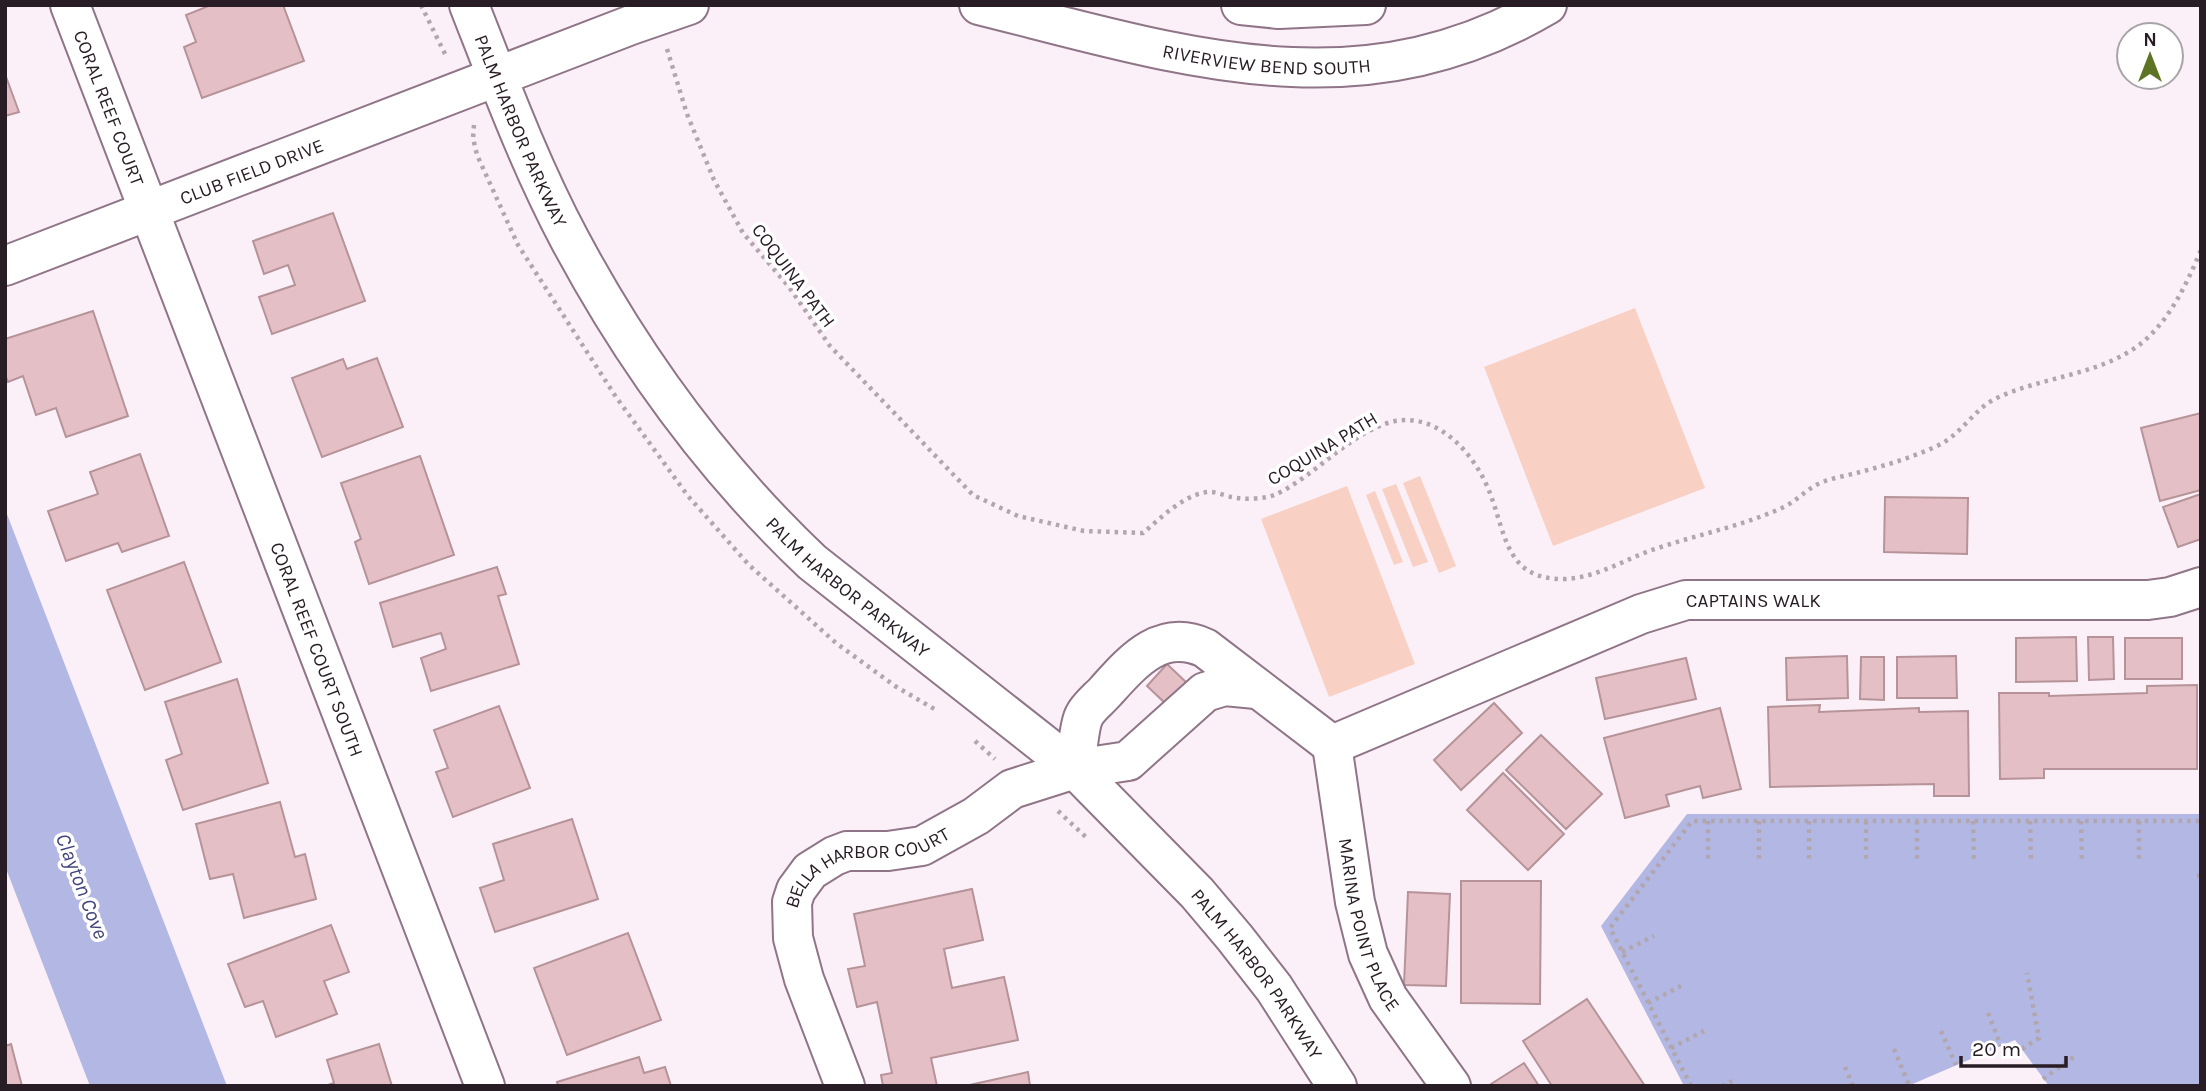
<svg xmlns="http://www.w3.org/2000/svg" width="2206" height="1091" font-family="Karla,sans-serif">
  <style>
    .green { fill: #f8d0c4 }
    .water { fill: #b2b7e3 }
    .building { fill: #e4c0c6; stroke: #b59398; stroke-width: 2 }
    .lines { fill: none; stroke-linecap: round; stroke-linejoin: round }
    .minor-casing { stroke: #8f7587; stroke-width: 42 }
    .path { stroke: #b2a6ae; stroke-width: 4.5; stroke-dasharray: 3.5 5; stroke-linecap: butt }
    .minor { stroke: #fff; stroke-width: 38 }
    .labels { text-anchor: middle; stroke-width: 7; stroke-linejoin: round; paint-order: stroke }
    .street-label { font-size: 19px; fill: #281d24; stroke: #fff }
    .water-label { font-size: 21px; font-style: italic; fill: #42447c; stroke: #fff }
  </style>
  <rect width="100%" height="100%" fill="#fcf0f8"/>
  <g class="green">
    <polygon points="1635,308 1705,488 1553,546 1484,367"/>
    <polygon points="1420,476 1456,566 1439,573 1403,483"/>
    <polygon points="1396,484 1428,562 1413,567 1382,489"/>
    <polygon points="1347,486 1415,664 1329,697 1261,519"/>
    <polygon points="1375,491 1403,562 1394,565 1366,495"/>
  </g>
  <g class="water">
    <polygon points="5,509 227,1086 90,1086 5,866"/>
    <polygon points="1687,814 2201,814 2201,1086 2049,1086 2015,1040 1908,1086 1684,1086 1601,926"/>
  </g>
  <g class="building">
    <polygon points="211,5 283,5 304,61 202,98 184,47 196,42 186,15"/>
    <polygon points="5,74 19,112 5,116"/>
    <polygon points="333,213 365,301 272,334 259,297 295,285 288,265 264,274 253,241"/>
    <polygon points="93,311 128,416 66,437 56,408 36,415 23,376 8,382 5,375 5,339"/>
    <polygon points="377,358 403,427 322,457 292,378 343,359 347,369"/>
    <polygon points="2201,413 2201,490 2160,501 2141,428"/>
    <polygon points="140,454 169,536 122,552 118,543 66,561 48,511 98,494 90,472"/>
    <polygon points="420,456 454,555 369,584 355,542 361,539 341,483"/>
    <polygon points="2201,494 2201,539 2178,547 2163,507"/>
    <polygon points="1885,497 1968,498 1967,554 1884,552"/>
    <polygon points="184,562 221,662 145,690 107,590"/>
    <polygon points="497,567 506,594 498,596 519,664 431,691 421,658 446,649 441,633 393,647 380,603"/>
    <polygon points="2076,637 2077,681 2016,682 2016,638"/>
    <polygon points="2088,637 2113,637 2114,679 2089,680"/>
    <rect x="2125" y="638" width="57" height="41"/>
    <polygon points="1847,656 1848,698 1787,700 1786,658"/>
    <polygon points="1956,656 1957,698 1897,698 1897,657"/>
    <polygon points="1861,657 1884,657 1884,700 1860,699"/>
    <polygon points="1686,658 1696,699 1605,719 1596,678"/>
    <polygon points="1167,664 1187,683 1167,705 1147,686"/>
    <polygon points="237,679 268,783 183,810 166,760 182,754 165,702"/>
    <polygon points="2197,685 2197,769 2044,769 2044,778 2000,779 1999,693 2049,693 2049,696 2147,693 2147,686"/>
    <polygon points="1494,703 1522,733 1461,790 1434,760"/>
    <polygon points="1820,705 1819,712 1919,708 1919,712 1968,711 1969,796 1934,796 1934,784 1770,787 1768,707"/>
    <polygon points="499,706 530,788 453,817 436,772 448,768 434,730"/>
    <polygon points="1720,708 1741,789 1703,798 1700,786 1666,795 1669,806 1625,818 1604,738"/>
    <polygon points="1541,735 1602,794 1566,829 1506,770"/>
    <polygon points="1503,773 1564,834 1528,870 1467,810"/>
    <polygon points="280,802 295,857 305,854 316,899 244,918 233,874 210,879 196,824"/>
    <polygon points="572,819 598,899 495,932 480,888 504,880 493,844"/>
    <polygon points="1461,881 1541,881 1540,1004 1461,1003"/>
    <polygon points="972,889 983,940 944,949 952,988 1004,977 1018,1040 931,1058 937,1086 883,1086 881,1075 892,1073 877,1002 857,1007 848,969 865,966 854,914"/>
    <polygon points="1408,892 1450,894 1446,986 1404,985"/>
    <polygon points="331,925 349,972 324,981 337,1014 276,1037 263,1001 245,1007 228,964"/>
    <polygon points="628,933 661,1020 567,1055 534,968"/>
    <polygon points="1587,999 1645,1086 1552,1086 1523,1041"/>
    <polygon points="11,1044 22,1086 5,1086 5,1046"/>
    <polygon points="379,1044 392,1086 325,1086 334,1083 327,1060"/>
    <polygon points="639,1057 644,1073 665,1067 671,1086 558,1086 557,1082"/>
    <polygon points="1524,1063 1539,1086 1492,1086 1491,1084"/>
    <polygon points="1028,1072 1030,1086 965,1086"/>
  </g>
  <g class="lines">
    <defs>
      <g id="minor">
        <path id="s1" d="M70 5 485 1086"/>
        <path id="s2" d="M469 5C500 84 530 165 570 240 633 358 715 470 812 562L1075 769 1197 893 1235 938 1274 988 1337 1086"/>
        <path id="s3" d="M979 5C1176 54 1357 117 1547 5"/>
        <polyline points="1241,5 1279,9 1366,5"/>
        <path id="s4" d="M5 266 631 25 689 5"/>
        <path id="s5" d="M1332 745 1641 614 1686 600H2148L2170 597 2201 587"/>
        <path id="s6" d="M1332 745 1355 902 1368 954 1388 998 1451 1086"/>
        <path d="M1075 769C1077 756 1079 726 1084 716 1088 707 1099 699 1106 691 1133 661 1161 628 1205 648L1332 745"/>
        <path id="s7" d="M845 1086 804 979 793 938 792 902 796 890 810 871 834 856 847 851H888L922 846 976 816 1012 789 1075 769 1128 761 1205 692 1225 686 1256 689"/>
      </g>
    </defs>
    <use href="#minor" class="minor-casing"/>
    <g class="path">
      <polyline points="421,5 447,58"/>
      <path d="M667 49 687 114 714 180 743 233 789 287 830 346 973 495 1018 516 1084 531 1143 533C1162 517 1182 496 1207 492 1215 491 1225 496 1232 497 1244 500 1266 499 1277 494 1317 474 1349 434 1391 422 1438 410 1477 456 1491 496 1506 536 1507 580 1564 579 1597 578 1625 559 1655 549 1699 534 1743 526 1784 507 1796 501 1805 491 1816 485 1829 478 1846 476 1860 472 1887 465 1914 457 1939 445 1963 433 1975 407 1999 397 2045 376 2102 375 2143 342 2171 318 2187 283 2201 250"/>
      <polyline points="474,125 473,138 477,155 518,245 616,397 688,496 749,565 836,643 895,686 936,710"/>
      <polyline points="975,741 995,759"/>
      <polyline points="1058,811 1088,839"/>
      <polyline points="1708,821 1708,861"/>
      <polyline points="1759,821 1759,861"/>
      <polyline points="1809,821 1809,861"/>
      <polyline points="1866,821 1866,860"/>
      <polyline points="1917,821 1917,860"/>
      <polyline points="1973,821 1974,861"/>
      <polyline points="2030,821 2031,861"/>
      <polyline points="2081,821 2082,861"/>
      <polyline points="2139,821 2139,861"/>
      <polyline points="2197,876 2201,875"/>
      <polyline points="1622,952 1654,936"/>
      <polyline points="1648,1003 1681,986"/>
      <polyline points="1988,1013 2001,1046"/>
      <polyline points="1941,1031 1956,1065"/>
      <polyline points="1671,1048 1704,1031"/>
      <polyline points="1894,1049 1909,1085"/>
      <polyline points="2022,1049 2039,1038 2027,973"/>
      <polyline points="1845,1067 1853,1086"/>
      <polyline points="2043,1079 2075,1056"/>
      <polyline points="1691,1086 1610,928 1692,821 2201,821"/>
      <polyline points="1722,1086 1732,1081"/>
    </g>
    <use href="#minor" class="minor"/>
  </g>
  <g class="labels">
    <g class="street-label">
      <text dy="7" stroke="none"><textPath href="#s3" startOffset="294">RIVERVIEW BEND SOUTH</textPath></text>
      <text dy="7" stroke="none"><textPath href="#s1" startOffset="110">CORAL REEF COURT</textPath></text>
      <text dy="7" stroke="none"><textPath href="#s2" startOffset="136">PALM HARBOR PARKWAY</textPath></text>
      <text dy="7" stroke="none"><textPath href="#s4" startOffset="264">CLUB FIELD DRIVE</textPath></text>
      <text transform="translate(794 275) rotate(53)" y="7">COQUINA PATH</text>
      <text transform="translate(1322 448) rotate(-31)" y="7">COQUINA PATH</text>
      <text dy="7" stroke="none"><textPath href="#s2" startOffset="704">PALM HARBOR PARKWAY</textPath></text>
      <text dy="7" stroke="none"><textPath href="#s5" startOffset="450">CAPTAINS WALK</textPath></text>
      <text dy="7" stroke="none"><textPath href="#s1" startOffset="690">CORAL REEF COURT SOUTH</textPath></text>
      <text dy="7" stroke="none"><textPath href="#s7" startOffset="282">BELLA HARBOR COURT</textPath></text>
      <text dy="7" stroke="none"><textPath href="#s6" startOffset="184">MARINA POINT PLACE</textPath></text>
      <text dy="7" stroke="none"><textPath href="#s2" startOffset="1270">PALM HARBOR PARKWAY</textPath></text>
    </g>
    <g class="water-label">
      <text transform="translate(82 886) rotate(69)" y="7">Clayton Cove</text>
    </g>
  </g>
  <rect width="2206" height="1091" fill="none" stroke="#281d24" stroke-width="14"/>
  <g transform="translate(2150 56)"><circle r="33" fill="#ffffff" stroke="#a9a5a7" stroke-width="2"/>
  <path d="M0-5L12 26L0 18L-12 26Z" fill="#5e7425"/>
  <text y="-10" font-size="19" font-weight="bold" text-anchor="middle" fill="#281d24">N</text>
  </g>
  <path d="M1961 1056v10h105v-10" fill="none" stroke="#281d24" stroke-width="3.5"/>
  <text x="1972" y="1056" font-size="21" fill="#281d24" stroke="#ffffff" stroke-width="5" paint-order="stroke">20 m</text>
</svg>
